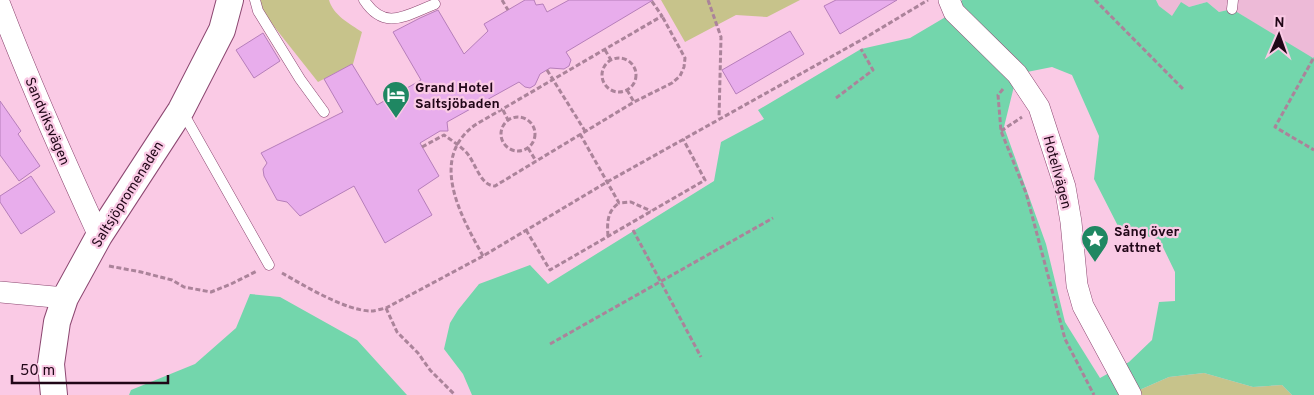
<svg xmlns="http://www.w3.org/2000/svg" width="1314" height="395" font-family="Overpass,sans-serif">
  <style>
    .built { fill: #edbad7 }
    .green { fill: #c7c38b }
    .water { fill: #73d6ac; fill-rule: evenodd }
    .building { fill: #e8adec; stroke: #b67eba }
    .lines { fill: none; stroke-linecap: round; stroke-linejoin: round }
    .service-casing { stroke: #8c4771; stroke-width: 11 }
    .minor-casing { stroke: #8c4771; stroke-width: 22 }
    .tertiary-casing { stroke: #8c4771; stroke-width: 28 }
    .path { stroke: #ab839a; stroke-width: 3; stroke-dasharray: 5 2.5; stroke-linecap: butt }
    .service { stroke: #fff; stroke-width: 10 }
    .minor { stroke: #fff; stroke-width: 21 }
    .tertiary { stroke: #fff; stroke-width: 26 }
    .labels { text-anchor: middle; stroke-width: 4.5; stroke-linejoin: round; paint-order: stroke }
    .poi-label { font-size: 14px; font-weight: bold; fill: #200617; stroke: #facae5; text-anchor: start }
    .street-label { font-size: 14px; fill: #200617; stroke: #facae5 }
  </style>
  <rect width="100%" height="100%" fill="#facae5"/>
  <polygon class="built" points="1156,0 1314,0 1314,57 1313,59 1232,9 1219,12 1207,2 1189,7 1172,17 1159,6"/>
  <g class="green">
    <path d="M258 0H329C333 15 350 24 362 32L353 64 318 82 261 10Z"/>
    <polygon points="661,0 800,0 767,17 736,15 685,42"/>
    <polygon points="1204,373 1253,387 1282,385 1292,395 1128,395 1169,377"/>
  </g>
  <g class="water">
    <path d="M962 0H1156L1159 6 1172 16 1181 2 1189 7 1207 2 1219 12 1232 9 1313 58 1314 57V395H1292L1282 385 1253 387 1204 373 1169 377 1128 395H472L463 374 444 349 450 323 458 310 479 284 530 265 548 284 714 181 721 142 764 119 758 110 861 49 910 38 954 12ZM1052 67 1072 75 1099 136 1094 179 1119 228C1134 230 1146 237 1159 239L1175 272V301L1159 302 1152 340 1129 362 1100 378 1065 322 1046 244 1004 127 1017 74Z"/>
    <polygon points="250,294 280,297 357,340 407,395 129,395 131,390 195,364 236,328"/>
  </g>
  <g class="building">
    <polygon points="525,0 534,0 536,5 543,4 547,12 569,0 653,0 566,52 571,60 569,66 564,69 550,68 540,74 535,85 530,88 525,87 519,82 447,122 448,131 440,131 420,143 439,176 418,190 432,215 385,243 354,186 300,216 287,202 277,200 264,176 263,169 267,163 261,153 343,112 324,79 352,64 377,105 421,80 393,32 420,18 438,10 464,54 488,31 484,24"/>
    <polygon points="836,0 897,0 840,34 824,6"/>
    <polygon points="790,31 804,54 736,94 722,70"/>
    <polygon points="263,33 280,61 254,78 236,50"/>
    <polygon points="0,101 21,131 18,134 40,166 19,181 0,155"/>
    <polygon points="31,176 55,212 21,234 0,202 0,196"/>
  </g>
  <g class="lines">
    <defs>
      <g id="service">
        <polyline points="255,0 258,11 300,79 324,112"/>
        <path d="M364 0C385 32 406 15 435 4"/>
        <polyline points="1232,9 1233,0"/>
        <polyline points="182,111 269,265"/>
      </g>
      <g id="minor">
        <polyline points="949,0 954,12 1017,74 1039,107 1065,187 1071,222 1077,285 1083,306 1131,395"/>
        <path d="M0 5C30 83 64 160 99 236"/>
        <polyline points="0,292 65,298"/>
      </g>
      <polyline id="tertiary" points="54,395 51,364 57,322 65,298 99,236 181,110 222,30 230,0"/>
    </defs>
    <use href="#service" class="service-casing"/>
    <use href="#minor" class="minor-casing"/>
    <use href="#tertiary" class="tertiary-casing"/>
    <g class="path">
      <polyline points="502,0 508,10"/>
      <polyline points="708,0 721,37 719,118"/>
      <polyline points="1095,0 1183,89"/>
      <polyline points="605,50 611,60"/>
      <circle cx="619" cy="75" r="17"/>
      <polyline points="1313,59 1275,127 1314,150"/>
      <polyline points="547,70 585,131"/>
      <polyline points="1003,89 998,95 1001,131 1026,193 1065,339 1094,395"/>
      <polyline points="627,90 634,102"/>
      <polyline points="836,98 873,70 861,49"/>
      <polyline points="503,110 508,120"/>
      <circle cx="518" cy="134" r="17"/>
      <polyline points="1001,131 1022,117"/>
      <polyline points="580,134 619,203 631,202 651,211"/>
      <path d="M422 147 444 135C451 140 459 145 466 152 475 161 480 186 495 186L634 102 672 83 680 76 684 67 685 58 662 16"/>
      <polyline points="528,148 536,161"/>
      <polyline points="526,230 550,270 705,180 683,139"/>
      <polyline points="633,230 701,357"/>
      <path d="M608 236C607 223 607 211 619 203"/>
      <path d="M483 256C461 216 428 159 475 125L662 16 651 0"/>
      <polyline points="109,266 141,272 172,280 184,287 211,292 231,284 257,271"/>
      <path d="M282 273C303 285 346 311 371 311 375 311 381 309 386 308L483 256 607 182 863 39 928 0"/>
      <polyline points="386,308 397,332 418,353 430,370 455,395"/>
      <polyline points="550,344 773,218"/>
    </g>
    <use href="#service" class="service"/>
    <use href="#minor" class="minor"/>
    <use href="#tertiary" class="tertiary"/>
  </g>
  <defs>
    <symbol id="hotel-pin" viewBox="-11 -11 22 30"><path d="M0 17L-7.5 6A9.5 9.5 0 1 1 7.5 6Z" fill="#1f8762" stroke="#facae5"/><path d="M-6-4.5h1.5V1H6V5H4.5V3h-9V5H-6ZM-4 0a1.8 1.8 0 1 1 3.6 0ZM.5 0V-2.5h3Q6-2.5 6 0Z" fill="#fff"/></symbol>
    <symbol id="sight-pin" viewBox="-11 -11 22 30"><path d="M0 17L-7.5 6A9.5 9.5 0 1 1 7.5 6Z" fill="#1f8762" stroke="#facae5"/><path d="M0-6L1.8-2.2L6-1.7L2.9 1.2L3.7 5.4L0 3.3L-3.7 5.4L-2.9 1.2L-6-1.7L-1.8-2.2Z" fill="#fff"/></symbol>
  </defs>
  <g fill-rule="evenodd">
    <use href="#hotel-pin" x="380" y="79" width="32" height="43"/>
    <use href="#sight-pin" x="1079" y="223" width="32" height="43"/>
  </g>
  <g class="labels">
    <g class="poi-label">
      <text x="415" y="92">Grand Hotel<tspan x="415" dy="16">Saltsjöbaden</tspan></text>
      <text x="1114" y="236">Sång över<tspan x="1114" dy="16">vattnet</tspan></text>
    </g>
    <g class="street-label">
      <text transform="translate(48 121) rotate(67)" y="5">Sandviksvägen</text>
      <text transform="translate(1058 172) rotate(75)" y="5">Hotellvägen</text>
      <text transform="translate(127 194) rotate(-58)" y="5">Saltsjöpromenaden</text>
    </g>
  </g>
  <g transform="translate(1279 35) rotate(2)" stroke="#facae5" stroke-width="4" paint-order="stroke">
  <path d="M0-4L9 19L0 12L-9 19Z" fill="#200617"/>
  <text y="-8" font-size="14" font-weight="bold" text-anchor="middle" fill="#200617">N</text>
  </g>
  <path d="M12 375v8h156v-8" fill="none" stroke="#200617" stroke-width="2.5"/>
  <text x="20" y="375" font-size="15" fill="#200617" stroke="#facae5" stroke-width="4" paint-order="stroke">50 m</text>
</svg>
